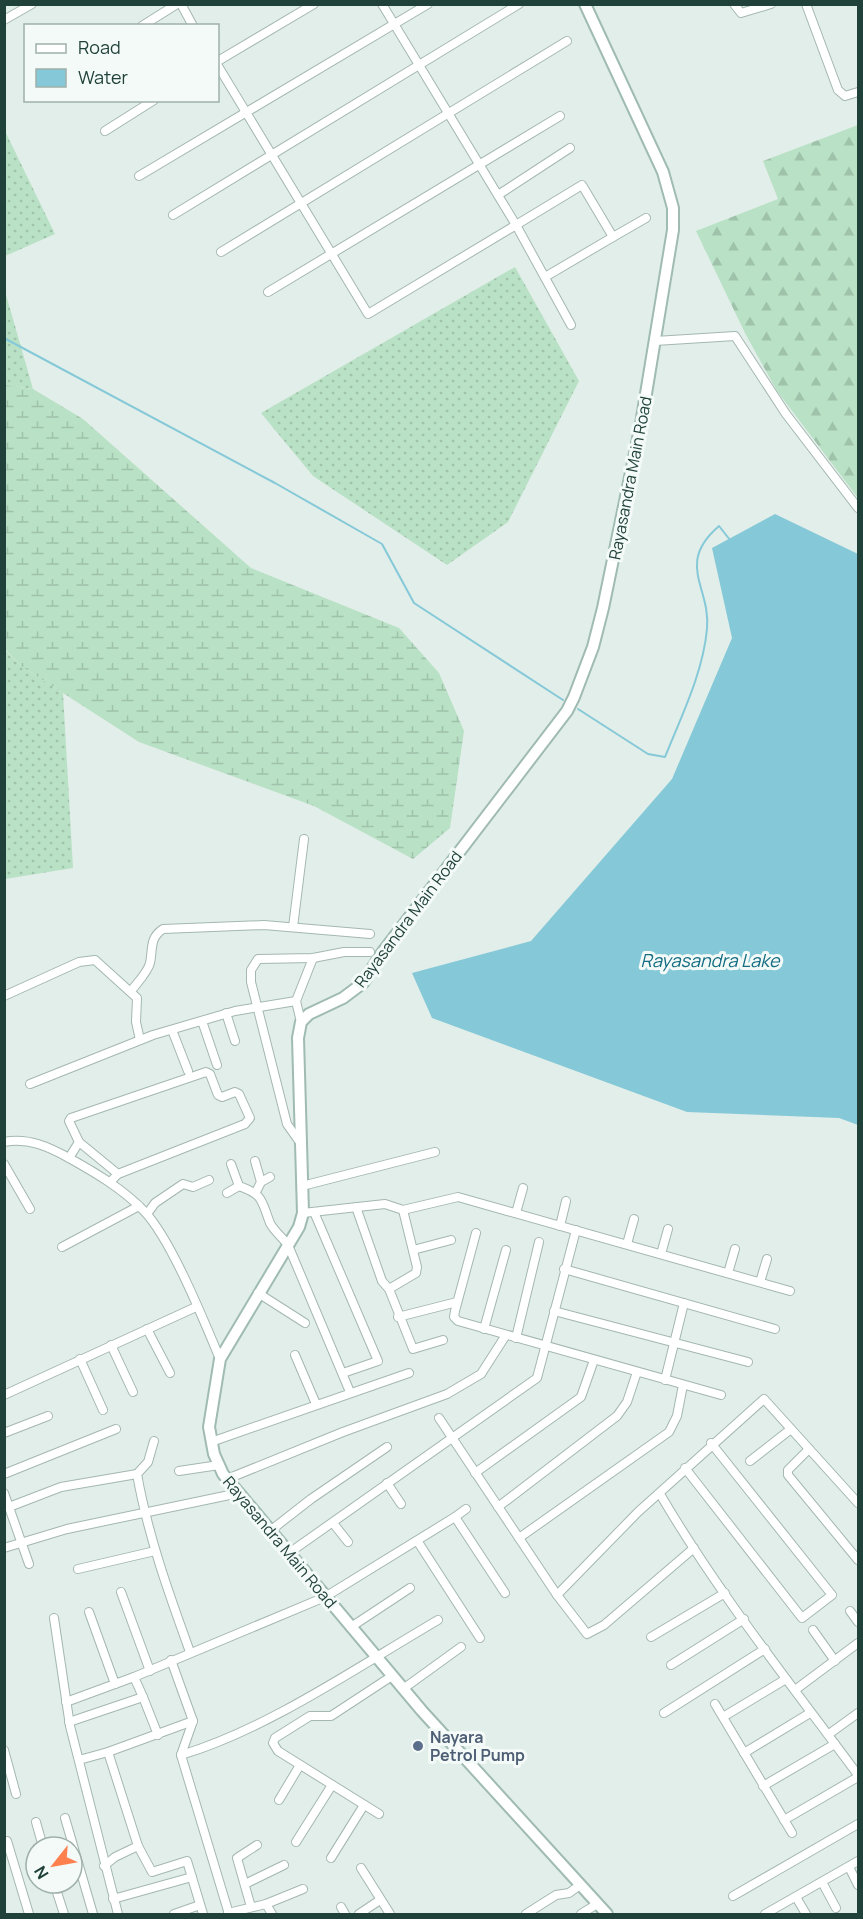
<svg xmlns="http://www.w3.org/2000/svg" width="863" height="1919" font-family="Manrope,sans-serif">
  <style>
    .grass { fill: url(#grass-dots) }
    .forest { fill: url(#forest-firs) }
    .wetland { fill: url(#wetland-marsh) }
    .water { fill: #85c9d8 }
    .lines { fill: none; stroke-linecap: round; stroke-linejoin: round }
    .stream { stroke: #85c9d8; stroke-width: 2 }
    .street-casing { stroke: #a4b7b1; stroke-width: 10 }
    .secondary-casing { stroke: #9fbbb2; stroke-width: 14 }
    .street { stroke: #fff; stroke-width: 8 }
    .secondary { stroke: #fff; stroke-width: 10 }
    .service-dot { fill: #5c6f8a; stroke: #f3faf7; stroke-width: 2 }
    .labels { text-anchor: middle; stroke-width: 6; stroke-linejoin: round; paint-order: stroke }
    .street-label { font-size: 16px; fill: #204139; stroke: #f3faf7 }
    .service-label { font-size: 16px; font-weight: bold; fill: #4e5e75; stroke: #f3faf7; text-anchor: start }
    .water-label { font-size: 18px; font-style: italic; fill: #146d83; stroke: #f3faf7 }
  </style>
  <defs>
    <pattern id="grass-dots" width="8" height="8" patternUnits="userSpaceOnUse" patternTransform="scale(1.5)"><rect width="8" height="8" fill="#b9e1c5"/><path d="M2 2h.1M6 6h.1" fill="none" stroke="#9fc2aa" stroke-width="1.8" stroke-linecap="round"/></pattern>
    <pattern id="forest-firs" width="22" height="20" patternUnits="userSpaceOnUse" patternTransform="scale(1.5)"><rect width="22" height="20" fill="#b9e1c5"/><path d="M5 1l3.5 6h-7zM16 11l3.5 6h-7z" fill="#9fc2aa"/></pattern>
    <pattern id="wetland-marsh" width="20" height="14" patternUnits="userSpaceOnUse" patternTransform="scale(1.5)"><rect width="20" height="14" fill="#b9e1c5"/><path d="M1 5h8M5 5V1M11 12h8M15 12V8" fill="none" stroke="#9fc2aa"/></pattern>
  </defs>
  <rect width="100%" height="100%" fill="#e2eee9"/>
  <g class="grass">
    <polygon points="4,129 55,234 5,256 4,256"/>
    <polygon points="515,267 579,381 508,522 447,565 313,476 261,413"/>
    <polygon points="5,291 33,389 5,385"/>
    <polygon points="4,649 21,666 63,693 73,868 5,879"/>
  </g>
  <polygon class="forest" points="858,125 858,498 777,391 746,335 696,231 778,199 763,161"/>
  <polygon class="wetland" points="5,385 33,389 83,419 251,568 399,628 439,673 464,731 450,828 413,859 314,806 139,742 21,666 5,649"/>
  <polygon class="water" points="775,514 858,554 858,1125 839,1118 687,1112 432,1018 412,973 531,941 672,779 732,638 712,548"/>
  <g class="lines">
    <g class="stream">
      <polyline points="4,338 275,483 382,544 414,603 563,700"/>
      <path d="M578 709 648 754 665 757C681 717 703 673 707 629 711 587 675 564 719 526L730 540"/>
    </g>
    <defs>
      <g id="street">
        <polyline points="181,4 193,26"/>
        <polyline points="734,4 741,13 771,4"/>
        <polyline points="806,4 838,90 845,96 858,92"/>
        <polyline points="4,20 32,4"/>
        <polyline points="142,26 177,4"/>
        <polyline points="218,61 314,4"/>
        <polyline points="218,66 368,314 516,225 382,4"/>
        <polyline points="105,131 154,100"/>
        <polyline points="139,176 428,4"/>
        <polyline points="498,195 570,148"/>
        <polyline points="173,215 519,4"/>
        <polyline points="221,252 567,41"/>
        <polyline points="545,277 613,237"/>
        <polyline points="268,292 560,116"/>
        <polyline points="571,325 516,225 582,185 613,237 646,218"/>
        <polyline points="655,341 735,336 786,414 858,508"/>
        <polyline points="293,927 304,839"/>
        <path d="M131 991C137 983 148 972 150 963 153 950 149 938 163 929L264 925 370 934"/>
        <polyline points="4,996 79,962 95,960 137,998 136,1022 140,1040"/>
        <polyline points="226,1013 235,1041"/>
        <polyline points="202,1021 217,1065"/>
        <polyline points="301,1022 296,1001 313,958"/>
        <polyline points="172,1030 188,1071"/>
        <polyline points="30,1084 153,1035 235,1011 296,1001"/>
        <polyline points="299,1141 287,1124 251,982 251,970 258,959 313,958 344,952 370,952"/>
        <path d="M4 1142C28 1137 49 1147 69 1158 96 1173 123 1189 144 1211 171 1239 204 1321 220 1359"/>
        <polyline points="69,1158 79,1142"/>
        <polyline points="255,1161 261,1182 256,1192"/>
        <polyline points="4,1164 30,1209"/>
        <path d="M231 1164 239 1186C264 1195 261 1200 270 1223 274 1231 283 1238 288 1245L350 1392"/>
        <polyline points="110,1182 118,1174 245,1124 250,1118 239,1094 235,1092 222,1097 218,1095 210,1074 206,1072 71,1118 69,1121 79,1142 118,1174"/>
        <polyline points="261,1182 270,1177"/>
        <polyline points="302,1186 435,1152"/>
        <polyline points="227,1193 239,1186"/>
        <polyline points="356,1207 382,1281 389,1289"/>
        <polyline points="403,1210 417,1267 416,1273 389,1289 413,1349 443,1340"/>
        <polyline points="314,1212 378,1361 343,1373"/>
        <polyline points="303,1213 385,1204 403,1210 458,1197 790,1291"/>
        <polyline points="516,1213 523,1188"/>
        <polyline points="147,1214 155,1203 183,1184 193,1187 209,1180"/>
        <polyline points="560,1226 566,1201"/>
        <polyline points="476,1233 455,1311 454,1317 458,1321 721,1395"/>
        <polyline points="627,1244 634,1219"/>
        <polyline points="62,1247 139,1206"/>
        <polyline points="413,1250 451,1240"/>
        <polyline points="661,1254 668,1229"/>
        <polyline points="564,1269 775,1329"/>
        <polyline points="728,1273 735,1249"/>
        <polyline points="760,1282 767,1259"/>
        <polyline points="258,1293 305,1323"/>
        <polyline points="554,1311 748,1362"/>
        <polyline points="398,1317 457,1302"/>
        <polyline points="147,1329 170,1373"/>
        <polyline points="484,1329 506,1250"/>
        <polyline points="516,1338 539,1242"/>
        <polyline points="111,1345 133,1392"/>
        <polyline points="295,1355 316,1404"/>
        <polyline points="80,1359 103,1410"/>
        <polyline points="665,1380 684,1303"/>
        <polyline points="4,1395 196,1307"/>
        <polyline points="439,1418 557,1595 587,1634 604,1625 694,1548"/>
        <polyline points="4,1433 48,1416"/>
        <polyline points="211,1442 409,1373"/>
        <polyline points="809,1449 788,1470 788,1475 858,1560"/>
        <polyline points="750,1461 791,1429"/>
        <polyline points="685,1468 802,1618 832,1595 711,1443"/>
        <polyline points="179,1471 219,1465"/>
        <polyline points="475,1473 581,1397 594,1360"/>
        <polyline points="4,1474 116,1429"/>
        <polyline points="137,1474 148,1462 154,1441"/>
        <polyline points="227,1479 343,1432 447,1394 481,1374 506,1335"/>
        <polyline points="387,1483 401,1504"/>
        <polyline points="4,1493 29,1564"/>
        <path d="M660 1494C718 1593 790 1683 858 1775"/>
        <path d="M9 1507 61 1487 137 1474C148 1536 169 1594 190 1652"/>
        <polyline points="498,1507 617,1416 627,1402 637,1372"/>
        <polyline points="455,1517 466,1509"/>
        <polyline points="333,1523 348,1542"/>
        <polyline points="270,1531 311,1499 387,1447"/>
        <polyline points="519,1538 669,1432 677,1416 683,1385"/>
        <polyline points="418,1542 480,1638"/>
        <polyline points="4,1548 67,1529 239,1493"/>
        <polyline points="289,1553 537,1378 576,1230"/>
        <polyline points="78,1569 155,1551"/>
        <polyline points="121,1592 150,1671"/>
        <polyline points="557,1595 638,1512 764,1399 858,1503"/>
        <polyline points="850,1611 858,1622"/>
        <polyline points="89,1612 115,1684"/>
        <polyline points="54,1618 70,1726 118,1914"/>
        <polyline points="351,1627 410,1588"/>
        <polyline points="813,1630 835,1661"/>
        <polyline points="651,1637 725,1593"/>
        <polyline points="671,1665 744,1619"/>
        <polyline points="403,1689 461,1647"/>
        <polyline points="795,1690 858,1643"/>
        <polyline points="143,1697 158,1735"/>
        <polyline points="66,1702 134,1677 325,1597 455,1517 505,1593"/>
        <polyline points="715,1704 792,1833"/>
        <polyline points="664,1713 765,1649"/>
        <polyline points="723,1717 786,1679"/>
        <polyline points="193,1721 181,1755 229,1914"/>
        <polyline points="69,1722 143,1697 134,1677"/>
        <polyline points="829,1734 858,1713"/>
        <polyline points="4,1750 16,1794"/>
        <polyline points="744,1753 810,1713"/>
        <path d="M181 1755C268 1729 359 1666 438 1620"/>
        <polyline points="79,1760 108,1752 193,1721 171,1660"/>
        <polyline points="763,1786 835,1744"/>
        <polyline points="279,1800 300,1765"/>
        <polyline points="379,1814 278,1751 273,1743 275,1738 310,1716 331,1716 392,1676"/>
        <polyline points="65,1818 93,1914"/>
        <polyline points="784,1820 858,1777"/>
        <polyline points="36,1822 43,1847"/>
        <polyline points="7,1841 29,1914"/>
        <polyline points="296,1842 332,1785"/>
        <polyline points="138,1846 152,1872 187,1861 203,1914"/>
        <polyline points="331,1858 364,1805"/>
        <polyline points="104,1866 115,1857 138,1846 108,1752"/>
        <polyline points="849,1867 858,1885"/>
        <polyline points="361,1868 390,1914"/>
        <polyline points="822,1882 836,1908"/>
        <polyline points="54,1883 64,1914"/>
        <polyline points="245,1884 284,1865"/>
        <polyline points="733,1896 858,1824"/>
        <polyline points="796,1897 806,1914"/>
        <polyline points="113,1899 192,1877"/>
        <polyline points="266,1904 272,1914"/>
        <polyline points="251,1907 237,1858 257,1845"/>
        <polyline points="341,1907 345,1914"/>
        <polyline points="228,1913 266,1904 303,1889"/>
        <polyline points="174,1914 200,1905"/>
        <polyline points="359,1914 380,1900"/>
        <polyline points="526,1914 556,1895 569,1893 580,1885"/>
        <polyline points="581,1914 597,1904"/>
        <polyline points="765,1914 858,1861"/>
      </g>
      <polyline id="secondary" points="585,4 663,172 673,208 673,230 641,424 603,608 593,647 574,697 567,711 382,953 363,983 343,998 309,1014 301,1022 298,1038 303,1213 299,1227 220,1359 209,1427 214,1454 223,1474 422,1711 607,1914"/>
    </defs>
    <use href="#street" class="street-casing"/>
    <use href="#secondary" class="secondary-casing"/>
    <use href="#street" class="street"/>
    <use href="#secondary" class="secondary"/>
  </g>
  <circle class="service-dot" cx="418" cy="1746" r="6"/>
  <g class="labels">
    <g class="street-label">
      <text transform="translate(630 478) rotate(-79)" y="6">Rayasandra Main Road</text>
      <text transform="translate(408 919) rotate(-53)" y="6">Rayasandra Main Road</text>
      <text transform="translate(280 1542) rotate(50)" y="6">Rayasandra Main Road</text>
    </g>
    <g class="service-label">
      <text x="430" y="1743">Nayara<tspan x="430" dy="18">Petrol Pump</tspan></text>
    </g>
    <g class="water-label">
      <text x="710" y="967">Rayasandra Lake</text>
    </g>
  </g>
  <rect width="863" height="1919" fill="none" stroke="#204139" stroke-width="12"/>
  <rect x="24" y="24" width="195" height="78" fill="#f3faf7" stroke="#9fb0ab" stroke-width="1.5"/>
  <rect x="36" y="44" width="30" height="9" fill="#ffffff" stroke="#9fb0ab" stroke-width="1.5"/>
  <text x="78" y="54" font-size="18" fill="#204139">Road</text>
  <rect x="36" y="69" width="30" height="18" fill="#85c9d8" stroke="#9fb0ab" stroke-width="1.5"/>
  <text x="78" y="84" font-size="18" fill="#204139">Water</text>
  <g transform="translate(54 1865) rotate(239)"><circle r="28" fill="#f3faf7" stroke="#9fb0ab" stroke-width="1.5"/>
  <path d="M0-4.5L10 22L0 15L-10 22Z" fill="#ff804f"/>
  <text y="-9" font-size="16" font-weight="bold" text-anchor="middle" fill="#204139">N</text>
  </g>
</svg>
